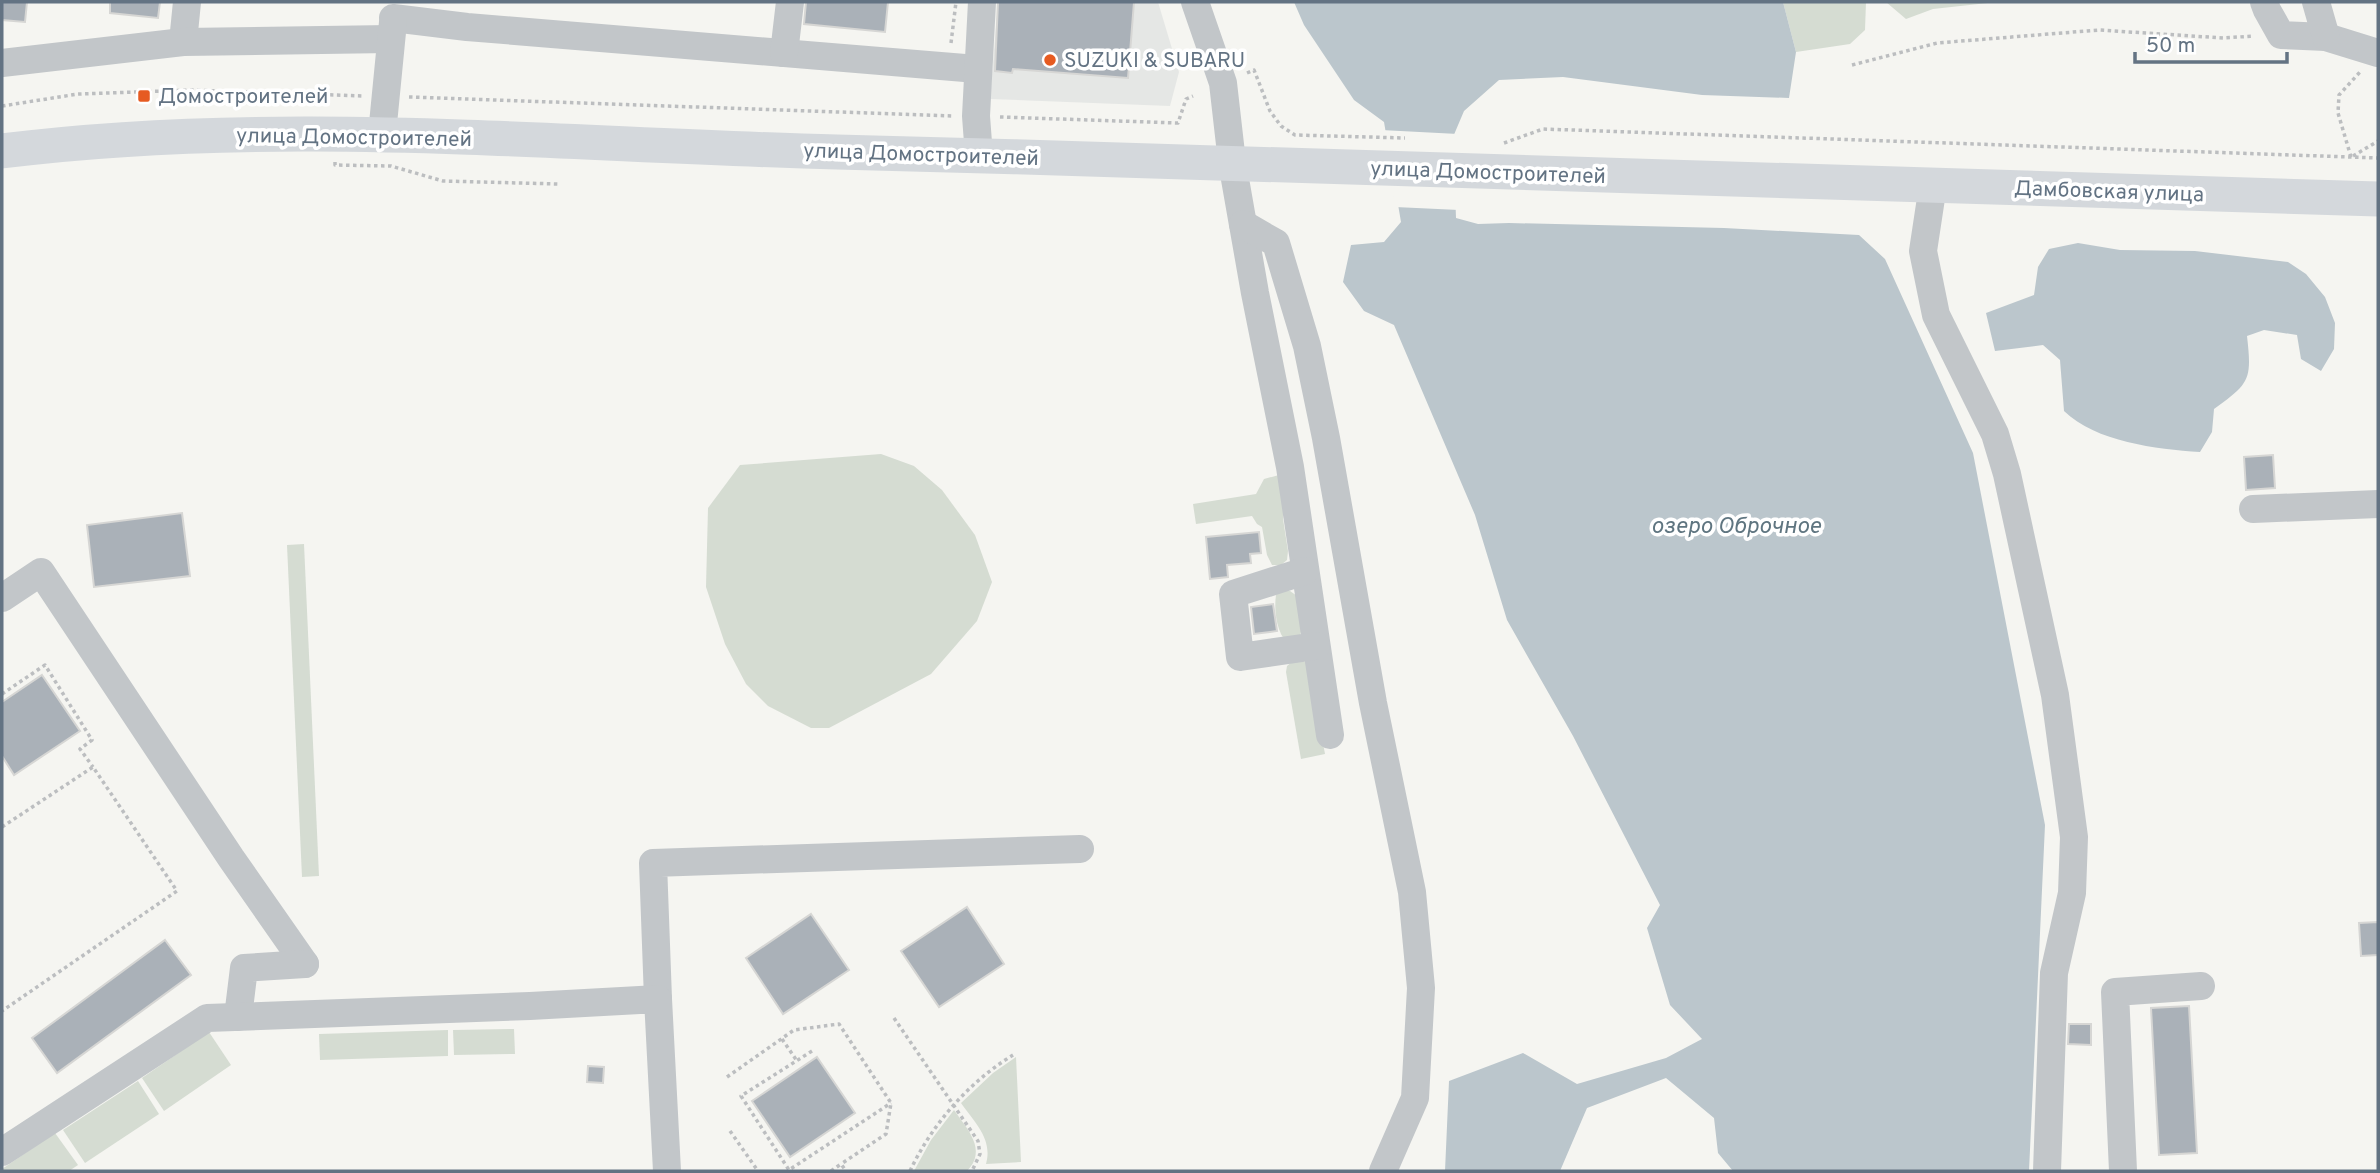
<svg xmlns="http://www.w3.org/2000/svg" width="2380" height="1173" font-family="Overpass,sans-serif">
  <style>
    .built { fill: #e5e7e5 }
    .green { fill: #d5dcd2 }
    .water { fill: #bbc6cc }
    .pier { fill: #f5f5f1 }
    .building { fill: #aab1b8; stroke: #d6d6d4; stroke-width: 2 }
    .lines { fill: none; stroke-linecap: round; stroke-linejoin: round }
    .path { stroke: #bcbec0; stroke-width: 3.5; stroke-dasharray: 3.5 3.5; stroke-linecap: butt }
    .minor { stroke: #c2c6c9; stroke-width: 28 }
    .major { stroke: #d4d8dc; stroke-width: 35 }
    .poi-dot { fill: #e65b21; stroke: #fff; stroke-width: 2.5 }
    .labels { text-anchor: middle; stroke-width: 7; stroke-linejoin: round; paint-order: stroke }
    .poi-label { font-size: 21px; fill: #637383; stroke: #fff; text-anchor: start }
    .street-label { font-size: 21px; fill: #637383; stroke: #fff }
    .water-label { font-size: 23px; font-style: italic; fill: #5f7580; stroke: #fff }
  </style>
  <rect width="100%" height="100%" fill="#f5f5f1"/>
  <polygon class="built" points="998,2 1158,2 1179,72 1170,106 990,99"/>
  <g class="green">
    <polygon points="1783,2 1866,2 1865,30 1850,44 1796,52"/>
    <polygon points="1886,2 1997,2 1933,9 1906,19"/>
    <polygon points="881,454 914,466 942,490 975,535 992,582 977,621 931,674 829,728 811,728 768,706 746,684 725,644 706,587 708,508 740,465"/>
    <polygon points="1279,475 1284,506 1283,519 1288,551 1287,560 1281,565 1272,565 1267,555 1262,527 1257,524 1252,516 1196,524 1193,504 1256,494 1264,479"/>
    <polygon points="304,544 319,876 302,877 287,545"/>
    <path d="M1283 590 1290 591 1297 596 1302 627 1300 636 1284 639C1276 628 1274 608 1276 595Z"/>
    <polygon points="1293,661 1304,661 1308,665 1325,754 1301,759 1286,672 1287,666"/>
    <polygon points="514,1029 515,1054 454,1055 453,1030"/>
    <polygon points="448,1030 448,1056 320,1060 319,1034"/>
    <polygon points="209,1032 231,1065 164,1111 142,1078"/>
    <path d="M1016 1057 1021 1162 986 1164C993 1139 975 1123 961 1103L993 1073Z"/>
    <polygon points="138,1081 159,1114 85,1163 63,1130"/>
    <path d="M954 1110C967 1129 988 1150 967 1171H914L931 1140Z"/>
    <polygon points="55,1133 78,1165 69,1171 2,1171 2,1169"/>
  </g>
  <g class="water">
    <polygon points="1294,2 1783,2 1796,52 1789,98 1702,95 1563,77 1499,80 1464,111 1453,137 1456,218 1478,224 1509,223 1724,228 1859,235 1885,259 1973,453 2045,825 2029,1171 1733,1171 1718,1153 1714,1118 1666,1078 1587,1108 1560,1171 1445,1171 1449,1081 1523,1053 1577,1084 1666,1058 1702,1039 1670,1005 1647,928 1660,905 1573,736 1507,620 1475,515 1394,325 1364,311 1343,282 1351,245 1384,242 1401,222 1384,122 1354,100 1304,25"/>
    <path d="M2078 243 2120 250 2195 251 2288 262 2306 274 2325 297 2335 323 2334 349 2321 371 2301 359 2297 335 2264 330 2247 336C2252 380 2250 383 2214 409L2212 432 2200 452C2156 449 2096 442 2064 411L2060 360 2043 345 1995 351 1986 313 2034 295 2038 267 2049 249Z"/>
  </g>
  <polygon class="pier" points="1381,130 1458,134 1459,210 1395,207"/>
  <g class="building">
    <polygon points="2,2 27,2 25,22 2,20"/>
    <polygon points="110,2 160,2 158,18 110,13"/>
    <polygon points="806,2 888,2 885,32 804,24"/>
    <polygon points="998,2 1134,2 1128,78 1013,69 1012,73 995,71"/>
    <polygon points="2273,455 2275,488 2246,490 2244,457"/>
    <polygon points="182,513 190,576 94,587 87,525"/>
    <polygon points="1259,532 1261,553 1250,554 1251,563 1227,565 1228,577 1210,579 1206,537"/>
    <polygon points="1273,604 1277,631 1254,634 1251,607"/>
    <polygon points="42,675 80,731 14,775 2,756 2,702"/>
    <polygon points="967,907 1004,964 939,1007 901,951"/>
    <polygon points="811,914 849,970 783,1014 746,958"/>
    <polygon points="2378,922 2378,955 2361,956 2359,923"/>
    <polygon points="165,940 191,975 57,1073 32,1038"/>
    <polygon points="2189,1006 2197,1153 2159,1155 2151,1008"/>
    <polygon points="2069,1024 2091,1024 2091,1045 2068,1044"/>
    <polygon points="817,1057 855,1113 790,1157 752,1101"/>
    <polygon points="588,1066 604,1067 603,1083 587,1082"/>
  </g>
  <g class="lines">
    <g class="path">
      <polyline points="951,43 956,2"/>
      <polyline points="1852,65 1937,43 2099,30 2223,38 2254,36"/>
      <polyline points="1247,73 1254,70 1270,111 1281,126 1295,135 1405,138"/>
      <polyline points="409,97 954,116"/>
      <polyline points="2,106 78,94 193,90 362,96"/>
      <polyline points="1000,117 1178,123 1186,99 1193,96"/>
      <polyline points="1504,143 1543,129 2378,158"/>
      <polyline points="2353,156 2378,141"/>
      <polyline points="2351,157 2338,113 2339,95 2360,72"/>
      <polyline points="335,162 335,165 391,166 443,181 558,184"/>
      <polyline points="2,694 45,665 92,740 80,749 93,767"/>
      <polyline points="2,827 93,767 177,891 2,1011"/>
      <polyline points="894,1018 978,1141 980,1154 972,1171"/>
      <polyline points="782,1039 797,1061"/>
      <polyline points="812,1051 741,1096 789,1170 891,1103"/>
      <polyline points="727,1077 794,1030 839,1024 891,1103 886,1134 841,1164"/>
      <polyline points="730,1131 758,1171"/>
      <polyline points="831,1171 841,1164 846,1171"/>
      <path d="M910 1171C932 1124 969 1082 1013 1055"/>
    </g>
    <g class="minor">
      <polyline points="1195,2 1223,83 1232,162 1255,293 1290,467 1330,735"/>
      <polyline points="2264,2 2267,10 2281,35 2326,37 2378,53"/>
      <polyline points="2316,2 2326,37"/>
      <polyline points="393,18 467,27 977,69"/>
      <polyline points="183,42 187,2"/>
      <polyline points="784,53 790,2"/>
      <polyline points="2,63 183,42 390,39"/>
      <polyline points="382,134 393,22"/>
      <polyline points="979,156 976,116 982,2"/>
      <polyline points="1933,185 1923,251 1936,315 1995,434 2007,474 2055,695 2074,837 2072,893 2054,973 2047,1171"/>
      <polyline points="1243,224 1276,243 1307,346 1326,438 1373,703 1412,892 1421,988 1415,1098 1383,1171"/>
      <polyline points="2253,509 2378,504"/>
      <polyline points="1305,571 1233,594 1240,657 1316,646"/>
      <polyline points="2,598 41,572 231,858 305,964"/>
      <polyline points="658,999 653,863 1080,849"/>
      <polyline points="238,1017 244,968 305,964"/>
      <polyline points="2,1152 207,1018 530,1006 658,999 667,1171"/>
      <polyline points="2123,1171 2115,992 2201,986"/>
    </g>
    <path class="major" d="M2 151C279 116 559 145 837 152 1351 165 1865 183 2378 199"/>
  </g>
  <g class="poi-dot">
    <circle cx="1050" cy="60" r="7"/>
    <rect x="137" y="89" width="14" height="14" rx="3.5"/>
  </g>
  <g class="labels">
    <g class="poi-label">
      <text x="1064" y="67">SUZUKI &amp; SUBARU</text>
      <text x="158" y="103">Домостроителей</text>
    </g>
    <g class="street-label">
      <text transform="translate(354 137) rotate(1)" y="7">улица Домостроителей</text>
      <text transform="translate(921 154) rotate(2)" y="7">улица Домостроителей</text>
      <text transform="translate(1488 172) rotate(2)" y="7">улица Домостроителей</text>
      <text transform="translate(2109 191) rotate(2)" y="7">Дамбовская улица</text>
    </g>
    <g class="water-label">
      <text x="1736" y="533">озеро Оброчное</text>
    </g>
  </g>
  <rect width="2380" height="1173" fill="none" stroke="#637383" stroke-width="7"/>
  <path d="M2135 52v10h152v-10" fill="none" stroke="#637383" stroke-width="3.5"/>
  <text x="2146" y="52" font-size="21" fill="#637383" stroke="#ffffff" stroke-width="5" paint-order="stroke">50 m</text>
</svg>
